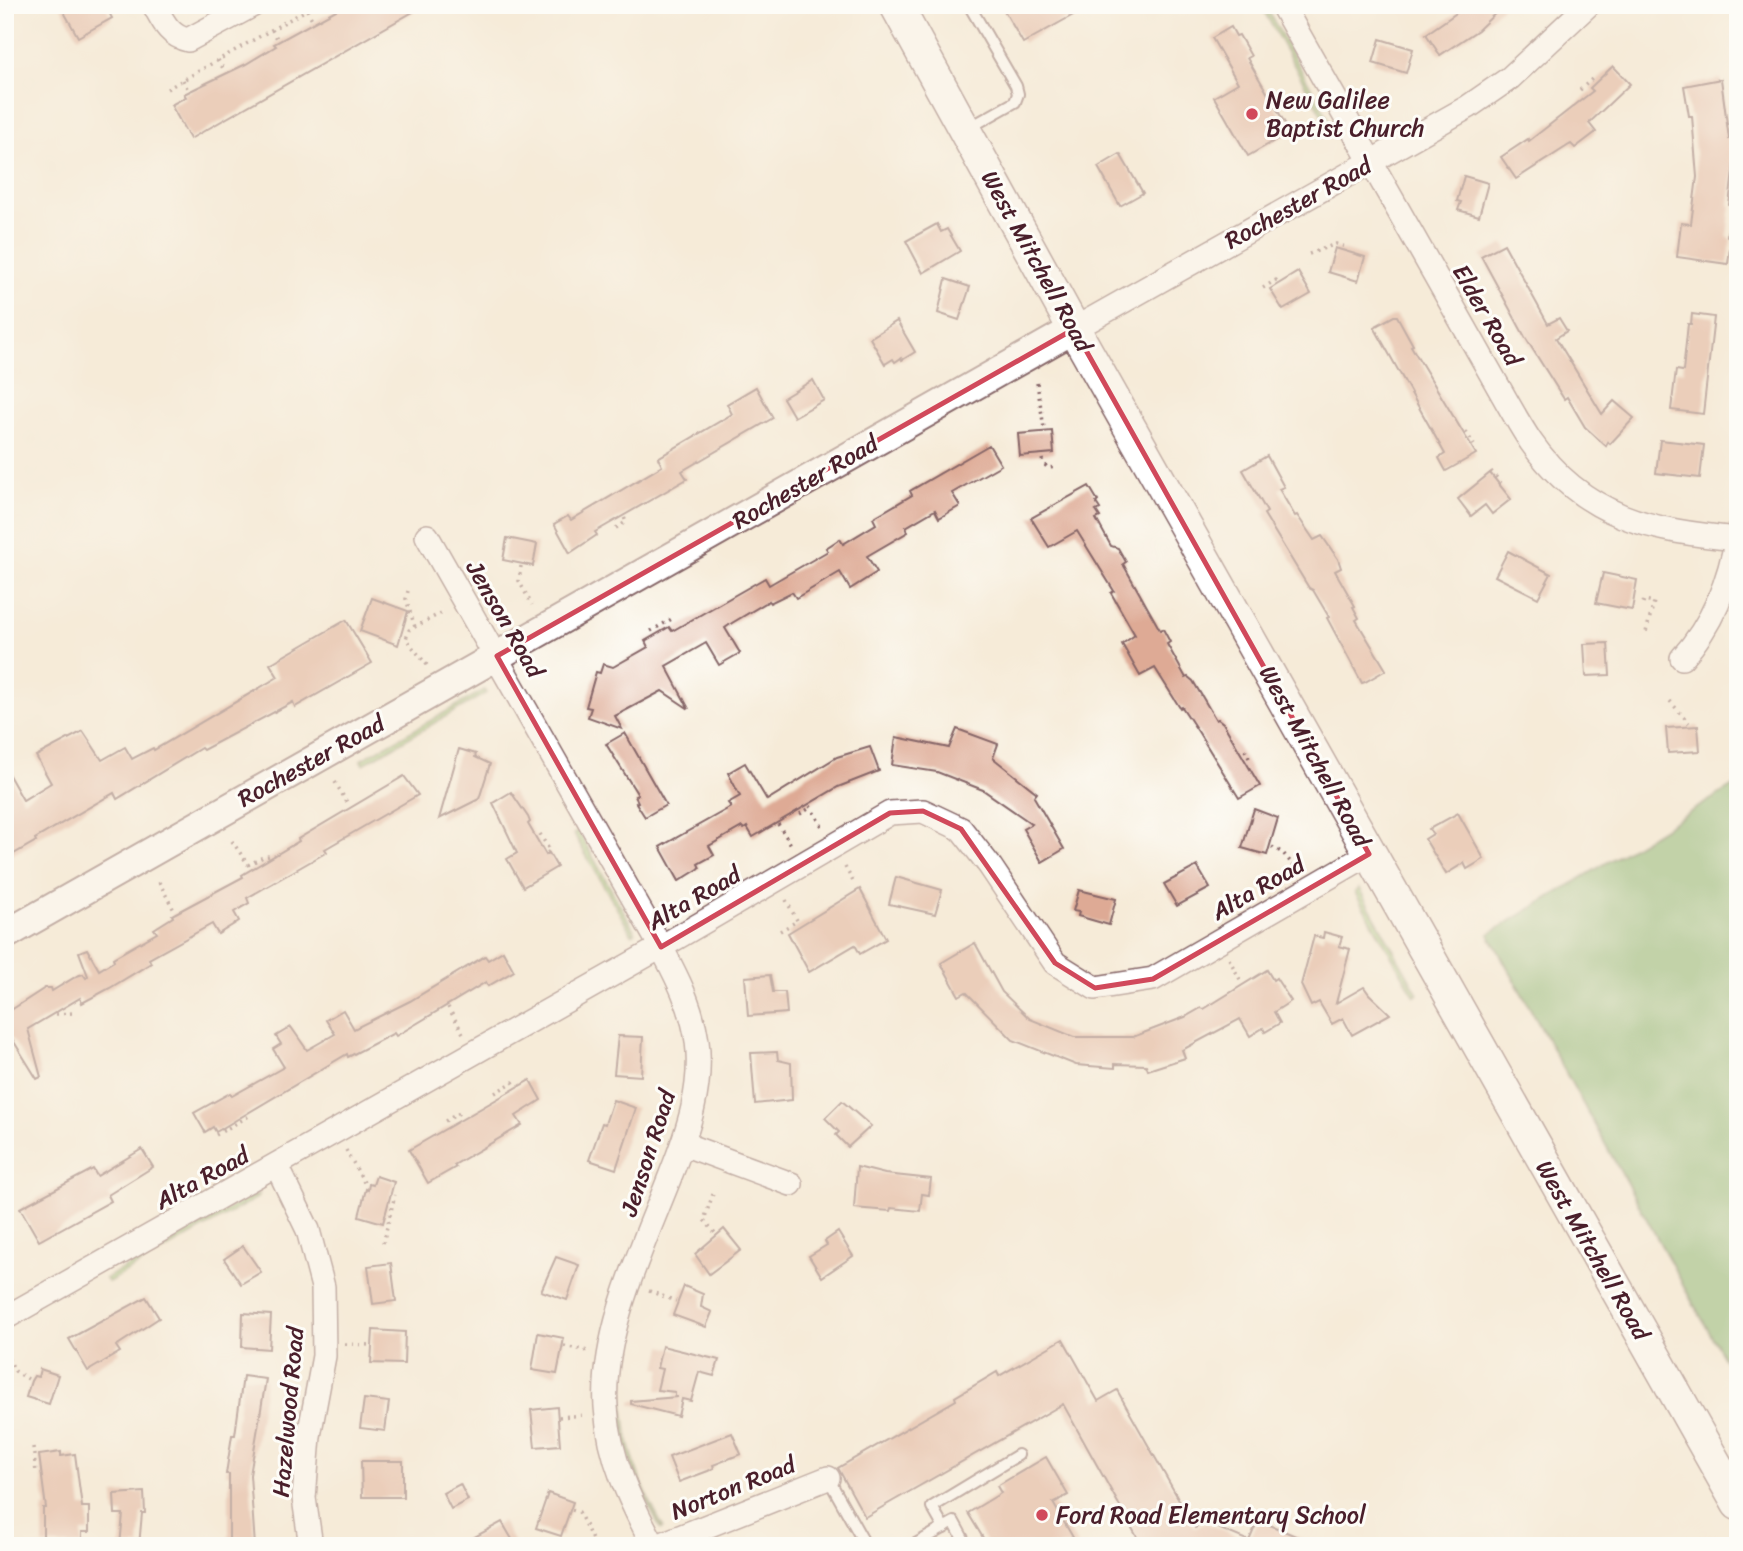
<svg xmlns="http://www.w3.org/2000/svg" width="1743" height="1551" font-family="Sriracha,sans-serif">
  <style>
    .green { fill: #a4d280; stroke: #777856; stroke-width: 2 }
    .forest { fill: #83b46e; stroke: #666a4c; stroke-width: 2 }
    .building { fill: #deaa95 }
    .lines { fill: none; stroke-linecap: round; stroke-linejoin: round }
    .service-casing { stroke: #866668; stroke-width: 14 }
    .minor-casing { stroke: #866668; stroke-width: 26 }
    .tertiary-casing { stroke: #866668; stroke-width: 32 }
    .secondary-casing { stroke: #866668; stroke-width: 35 }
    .path { stroke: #866668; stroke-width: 3.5; stroke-dasharray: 2 5; stroke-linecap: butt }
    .service { stroke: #fff; stroke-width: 10 }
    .minor { stroke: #fff; stroke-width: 23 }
    .tertiary { stroke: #fff; stroke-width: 28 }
    .secondary { stroke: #fff; stroke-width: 32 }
    .marked { fill: none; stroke: #d1495b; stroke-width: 5; stroke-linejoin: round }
    .poi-dot { fill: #d1495b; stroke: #fdfcf7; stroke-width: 2.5 }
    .labels { text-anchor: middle; stroke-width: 6; stroke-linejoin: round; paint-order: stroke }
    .poi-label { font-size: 24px; fill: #4a1f2b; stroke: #fdfcf7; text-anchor: start }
    .street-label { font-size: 24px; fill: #4a1f2b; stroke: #fdfcf7 }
  </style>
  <rect width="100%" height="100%" fill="#fdfcf7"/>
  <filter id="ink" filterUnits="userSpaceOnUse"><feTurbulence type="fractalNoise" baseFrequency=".0143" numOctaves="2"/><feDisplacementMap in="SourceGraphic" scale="14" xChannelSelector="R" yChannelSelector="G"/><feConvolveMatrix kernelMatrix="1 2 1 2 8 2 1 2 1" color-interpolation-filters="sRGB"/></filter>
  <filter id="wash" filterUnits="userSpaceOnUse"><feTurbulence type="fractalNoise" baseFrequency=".00686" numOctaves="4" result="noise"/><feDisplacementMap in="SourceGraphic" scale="28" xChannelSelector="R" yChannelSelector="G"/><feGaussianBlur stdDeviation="1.57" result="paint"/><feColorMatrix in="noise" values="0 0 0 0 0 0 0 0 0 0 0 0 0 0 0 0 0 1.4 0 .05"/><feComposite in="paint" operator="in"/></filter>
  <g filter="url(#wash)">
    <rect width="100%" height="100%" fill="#f6ebd8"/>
    <g class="green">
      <polygon points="1268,11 1332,125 1335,138 1265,13"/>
      <polygon points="485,690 486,693 363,764 361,760"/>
      <polygon points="578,831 635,932 632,934 574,834"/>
      <polygon points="1359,889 1418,994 1415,996 1355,892"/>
      <polygon points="259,1194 258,1197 108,1282 105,1279 250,1197"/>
      <path d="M619 1394H623C624 1443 639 1485 663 1527L661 1529C635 1483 622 1447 619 1394Z"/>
    </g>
    <polygon class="forest" points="1738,783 1738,1384 1489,934"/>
    <g id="blocks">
      <g class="building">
        <polygon points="60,5 105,5 112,18 78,37"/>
        <polygon points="345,5 425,5 190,139 171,105 186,97 184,94 246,64 276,46 274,44"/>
        <polygon points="1001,5 1091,5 1023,43"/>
        <polygon points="1468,5 1504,5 1478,30 1440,55 1426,34"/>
        <polygon points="1231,27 1236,36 1239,35 1251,56 1247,58 1290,132 1248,156 1214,97 1238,83 1212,38"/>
        <polygon points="1380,39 1413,49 1406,73 1373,63"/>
        <polygon points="1613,66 1630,84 1589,123 1596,132 1575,148 1571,144 1569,145 1516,179 1501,157 1528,139 1529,141 1593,91 1590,88"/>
        <polygon points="1721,79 1729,139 1734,138 1737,163 1734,163 1729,205 1731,206 1727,236 1731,240 1728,264 1677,257 1681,223 1691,224 1697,177 1692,116 1689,116 1684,86"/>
        <polygon points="1120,154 1143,193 1120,206 1098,167"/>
        <polygon points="1464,176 1488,183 1479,216 1458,210 1461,202 1457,201"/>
        <polygon points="937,224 941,232 947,229 960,251 923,273 906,241"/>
        <polygon points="1504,244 1548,324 1559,318 1567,331 1556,338 1602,414 1614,401 1634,418 1610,444 1608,442 1606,446 1585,427 1567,397 1564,399 1525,337 1481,256"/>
        <polygon points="1335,248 1365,257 1358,281 1328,272"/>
        <polygon points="1298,272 1311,294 1283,310 1270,289"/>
        <polygon points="946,279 970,287 959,320 938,313"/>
        <polygon points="1692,314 1714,317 1703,414 1671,410 1676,370 1683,371 1688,324 1691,324"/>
        <polygon points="1394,316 1397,316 1413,345 1411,346 1476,454 1446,471 1439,458 1445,454 1374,327"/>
        <polygon points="897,321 915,352 902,360 901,358 895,362 893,359 885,364 870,338"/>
        <polygon points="813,380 824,400 794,417 783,398"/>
        <polygon points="756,387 773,418 682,471 687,479 595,532 597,535 570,553 554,524 568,516 571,520 662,466 658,458 732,414 727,404"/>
        <polygon points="1052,431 1054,453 1020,456 1018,434"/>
        <polygon points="1660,440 1704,445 1700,478 1656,473"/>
        <polygon points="989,445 1001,465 952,493 960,506 939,518 935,510 906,527 908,532 867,556 877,572 850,589 840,572 796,598 792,592 770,603 769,601 732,623 725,628 740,653 719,665 706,643 666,666 689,709 662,691 615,716 622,729 588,717 591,708 586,707 596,672 600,673 603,664 613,667 648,647 645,641 669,627 672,631 765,578 769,585 828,551 826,548 840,539 843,544 876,524 873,518 912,495 910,491"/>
        <polygon points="1267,456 1284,487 1279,489 1295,516 1297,515 1314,540 1322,536 1338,559 1341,568 1335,571 1355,606 1353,607 1359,618 1356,620 1386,670 1365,682 1362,683 1327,618 1329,617 1313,590 1309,588 1264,514 1267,512 1243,470"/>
        <polygon points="1490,473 1511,499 1492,514 1485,505 1471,516 1458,499"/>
        <polygon points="1089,486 1098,501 1096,503 1100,509 1096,511 1100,517 1096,519 1111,546 1118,548 1126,562 1123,564 1160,630 1163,629 1170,642 1167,644 1186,678 1188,677 1193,681 1216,720 1218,719 1223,723 1260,786 1239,798 1199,733 1182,707 1180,708 1155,668 1140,676 1122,644 1135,635 1111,593 1114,591 1077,531 1049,547 1031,518"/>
        <polygon points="507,538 537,544 533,566 503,560"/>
        <polygon points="1508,551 1551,574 1538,598 1495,576"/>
        <polygon points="1603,573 1637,580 1632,610 1596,603"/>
        <polygon points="372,598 408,611 398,645 360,631"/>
        <polygon points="346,620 372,663 295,707 293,702 203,750 201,748 117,799 114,793 35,839 36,841 5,859 5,768 23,800 51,783 36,756 83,731 102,760 125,747 132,759 153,748 154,750 278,677 270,664"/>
        <polygon points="1608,643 1610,675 1586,676 1584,644"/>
        <polygon points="1698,726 1700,751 1668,753 1666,728"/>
        <polygon points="957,729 998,744 993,758 1037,793 1034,797 1064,849 1042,862 1023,829 1032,824 983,790 937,772 892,765 896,737 949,748"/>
        <polygon points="625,733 666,805 645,817 636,803 638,802 635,796 638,795 606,744"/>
        <polygon points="870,747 879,771 838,787 753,837 747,827 744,829 742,827 709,846 714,855 698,864 700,868 679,881 660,847 731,807 728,803 740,796 728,773 745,763 767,800 837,757"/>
        <polygon points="459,749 476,754 475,757 490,764 479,799 439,819"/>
        <polygon points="404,776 418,795 325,849 327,852 247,898 249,903 234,912 239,921 218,934 212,924 149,959 151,963 110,988 82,1003 80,998 28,1029 41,1077 37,1079 11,1037 5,1040 5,1014 45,988 51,988 52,991 77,976 83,974 86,978 88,976 79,952 87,949 99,970 114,961 113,958 157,933 154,929 173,917 172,915 243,877 242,875 299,841 298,839"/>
        <polygon points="511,792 528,817 530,822 528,824 546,855 549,853 557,867 523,887 507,859 517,853 493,803"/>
        <polygon points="1254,809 1278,818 1267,855 1242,848"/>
        <polygon points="1458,813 1484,859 1467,869 1464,863 1446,874 1425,839 1433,834 1429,829"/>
        <polygon points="1197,866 1210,888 1177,906 1164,884"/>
        <polygon points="896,877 942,890 935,914 889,904"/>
        <polygon points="860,889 886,939 860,954 855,945 809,972 788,933"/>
        <polygon points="1079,890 1116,899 1109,925 1078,916 1079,912 1073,911"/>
        <polygon points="1324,932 1342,937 1339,946 1350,949 1336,1003 1364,987 1369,994 1390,1014 1352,1035 1343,1018 1332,1024 1319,1002 1311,1006 1301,985 1314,936 1323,938"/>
        <polygon points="975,943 1002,992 1030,1019 1074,1037 1133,1037 1185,1017 1201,1008 1204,1009 1267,970 1273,980 1276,978 1278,981 1291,1001 1274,1012 1280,1023 1265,1032 1263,1028 1250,1036 1240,1019 1182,1050 1185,1058 1148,1070 1146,1065 1115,1064 1115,1068 1076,1065 1013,1040 966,992 959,996 941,963"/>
        <polygon points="503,951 514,971 488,986 486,982 396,1036 394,1033 348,1057 347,1054 216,1132 213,1127 205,1132 194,1113 230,1093 232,1096 284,1067 273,1049 281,1044 276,1036 291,1027 307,1050 335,1034 326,1020 343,1010 354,1029 410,1001 485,956 488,960"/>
        <polygon points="770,975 773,992 785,992 787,1013 748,1016 745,977"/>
        <polygon points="618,1036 643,1037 641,1076 614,1074"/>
        <polygon points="777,1052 778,1060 791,1063 792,1100 755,1104 751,1053"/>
        <polygon points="530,1080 541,1100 516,1116 522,1125 454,1165 456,1167 428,1183 409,1150"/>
        <polygon points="613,1100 636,1108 616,1169 589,1160 602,1123 605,1124"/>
        <polygon points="842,1101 871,1126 848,1147 836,1135 839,1132 825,1118"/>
        <polygon points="142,1149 153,1167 108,1195 111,1201 39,1241 20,1208 93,1169 97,1176"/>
        <polygon points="857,1167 885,1174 931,1179 929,1195 922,1194 920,1211 891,1208 890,1211 854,1208"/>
        <polygon points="376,1176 394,1182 383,1223 359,1216 366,1189 368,1190 369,1184 373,1185"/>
        <polygon points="724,1229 741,1250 709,1274 695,1254"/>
        <polygon points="838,1232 853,1256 822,1277 809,1256 827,1245 825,1241"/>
        <polygon points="243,1246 261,1272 241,1284 224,1259"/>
        <polygon points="556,1257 579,1265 567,1300 541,1291"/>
        <polygon points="391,1263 396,1301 373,1304 368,1266"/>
        <polygon points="684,1286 703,1294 701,1307 712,1312 706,1327 673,1315"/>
        <polygon points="146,1297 159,1318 116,1346 120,1352 88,1371 69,1339"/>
        <polygon points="243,1313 271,1315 269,1349 242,1347"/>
        <polygon points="373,1330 405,1332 404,1364 371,1363"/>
        <polygon points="538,1333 564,1338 557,1374 532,1370"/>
        <polygon points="1063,1339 1098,1401 1117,1390 1195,1528 1206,1523 1249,1541 1258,1520 1319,1546 1142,1546 1063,1404 865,1517 838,1468 956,1400 955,1397 997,1372 999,1376"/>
        <polygon points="662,1346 719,1360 714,1376 699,1372 691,1401 682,1399 678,1416 631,1404 631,1401 678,1397 675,1397 675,1392 657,1390 662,1369 657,1368"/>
        <polygon points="40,1369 58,1375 49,1404 26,1397 31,1381 34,1376 38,1377"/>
        <polygon points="243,1376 266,1379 250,1475 255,1546 229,1546 229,1474 226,1474 232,1435 235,1435"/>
        <polygon points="364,1399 389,1402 385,1431 360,1428"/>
        <polygon points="557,1407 560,1445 535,1447 531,1410"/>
        <polygon points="732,1433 741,1454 713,1465 714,1468 708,1471 679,1482 669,1457"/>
        <polygon points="61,1452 61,1456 75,1454 82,1507 89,1507 89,1532 82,1532 82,1545 43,1545 43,1508 46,1508 39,1455"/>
        <polygon points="1046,1457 1068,1495 1053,1503 1078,1546 988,1546 968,1513 1001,1493 997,1486"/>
        <polygon points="361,1461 403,1461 403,1497 362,1497"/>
        <polygon points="460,1484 468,1500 451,1509 443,1493"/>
        <polygon points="144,1492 145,1513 142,1513 139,1546 120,1546 123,1514 115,1514 114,1494"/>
        <polygon points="548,1493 573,1502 561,1536 536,1528"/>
        <polygon points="502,1522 516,1546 458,1546"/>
      </g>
    </g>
  </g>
  <g filter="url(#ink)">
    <use href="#blocks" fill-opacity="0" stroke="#866668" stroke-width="2"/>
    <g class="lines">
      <defs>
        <g id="service">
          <polyline points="967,129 1015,102 1018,94 1016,86 969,5"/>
          <polyline points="828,1478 866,1546"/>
          <polyline points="944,1528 932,1507 1018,1455"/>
          <polyline points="912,1546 954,1522 967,1546"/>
        </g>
        <g id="minor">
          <path d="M154 5C163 21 169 36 188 40L253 5"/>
          <path d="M1282 5 1503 395C1512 411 1521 427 1531 442 1584 518 1652 531 1738 539"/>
          <polyline points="1074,329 1468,107 1510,78 1588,5"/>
          <path d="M427 536 661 947C677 977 692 1006 697 1041 703 1087 688 1131 671 1174 644 1244 601 1332 606 1407 609 1458 630 1501 654 1546"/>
          <path d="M1682 658C1714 623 1730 580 1738 532"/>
          <polyline points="683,1144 791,1184"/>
          <polyline points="277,1166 308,1230 323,1287 324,1356 309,1436 304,1498 311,1546"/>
          <polyline points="5,1318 661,947 890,813 923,811 961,829 990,866 1055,963 1095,988 1153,979 1369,854"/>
          <polyline points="657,1546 828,1478"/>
        </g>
        <polyline id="tertiary" points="5,935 1074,329"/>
        <polyline id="secondary" points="896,5 1074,329 1738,1504"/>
      </defs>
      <use href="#service" class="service-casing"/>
      <use href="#minor" class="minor-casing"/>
      <use href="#tertiary" class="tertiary-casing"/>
      <use href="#secondary" class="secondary-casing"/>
      <g class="path">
        <polyline points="119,5 125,16"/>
        <polyline points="188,5 192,5"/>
        <polyline points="307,10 312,19"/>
        <polyline points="272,30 278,40"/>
        <polyline points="218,60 224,70"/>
        <polyline points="183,80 188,90"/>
        <polyline points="167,89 315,5"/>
        <polyline points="1580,90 1593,78"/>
        <polyline points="1309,254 1336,244 1346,247 1345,251"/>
        <polyline points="1263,288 1276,280 1278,284"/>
        <polyline points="1037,383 1044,428"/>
        <polyline points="1466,432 1474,445"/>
        <polyline points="1042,459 1043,463 1048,468 1056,467"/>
        <polyline points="1491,471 1501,483"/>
        <polyline points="616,528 626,522 624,517"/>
        <polyline points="521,566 519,581 532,605"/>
        <polyline points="408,591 406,599 415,627"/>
        <polyline points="1643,603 1644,600 1654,602 1646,632"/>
        <polyline points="651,631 675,617"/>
        <polyline points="427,665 406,639 409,630 445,611"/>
        <polyline points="1670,701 1689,723"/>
        <polyline points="1245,750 1251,762"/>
        <polyline points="335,782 348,804"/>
        <polyline points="810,806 823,828"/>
        <polyline points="800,814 810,808"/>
        <polyline points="778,824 792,846"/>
        <polyline points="540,834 550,851 547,853"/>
        <polyline points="232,841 249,866"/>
        <polyline points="1272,847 1283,853 1298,871"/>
        <polyline points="248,865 263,857 275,855"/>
        <polyline points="845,867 855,885"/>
        <polyline points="159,882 175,912"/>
        <polyline points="786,900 798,922"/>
        <polyline points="780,931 797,921"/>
        <polyline points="1229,959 1242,983"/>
        <polyline points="448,1007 464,1035"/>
        <polyline points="5,1008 9,1006"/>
        <polyline points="56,1014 73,1013"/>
        <polyline points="495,1093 513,1082 516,1086"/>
        <polyline points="445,1121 463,1111"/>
        <polyline points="216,1135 249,1116"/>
        <polyline points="346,1150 365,1184"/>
        <polyline points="713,1194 704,1220 716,1234"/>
        <polyline points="383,1243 395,1195"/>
        <polyline points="649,1291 676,1301"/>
        <polyline points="345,1344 370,1345"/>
        <polyline points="564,1346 588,1351"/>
        <polyline points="5,1352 15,1371 28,1379"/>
        <polyline points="559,1417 585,1415"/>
        <polyline points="33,1447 36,1472"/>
        <polyline points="572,1510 579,1512 595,1546"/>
      </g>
      <use href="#service" class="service"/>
      <use href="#minor" class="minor"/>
      <use href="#tertiary" class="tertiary"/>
      <use href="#secondary" class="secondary"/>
    </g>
  </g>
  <path d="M0 0H1743V1551H0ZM1074 329 1369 854 1153 979 1095 988 1055 963 961 829 923 811 890 813 661 947 497 656Z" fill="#f6ebd8" fill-opacity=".55" fill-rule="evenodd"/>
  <path class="marked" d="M1074 329 1369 854 1153 979 1095 988 1055 963 961 829 923 811 890 813 661 947 497 656Z"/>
  <g class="poi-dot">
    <circle cx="1252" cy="114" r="7"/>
    <circle cx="1042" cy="1515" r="7"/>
  </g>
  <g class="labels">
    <g class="poi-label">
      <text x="1266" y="108">New Galilee<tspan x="1266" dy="28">Baptist Church</tspan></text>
      <text x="1056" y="1523">Ford Road Elementary School</text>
    </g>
    <g class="street-label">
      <text transform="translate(1298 203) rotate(-29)" y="8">Rochester Road</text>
      <text transform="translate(1037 261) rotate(61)" y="8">West Mitchell Road</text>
      <text transform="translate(1487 315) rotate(60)" y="8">Elder Road</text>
      <text transform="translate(805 482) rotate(-30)" y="8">Rochester Road</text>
      <text transform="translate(505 619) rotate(60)" y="8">Jenson Road</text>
      <text transform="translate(1315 756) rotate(61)" y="8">West Mitchell Road</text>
      <text transform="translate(311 761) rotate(-29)" y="8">Rochester Road</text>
      <text transform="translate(1258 888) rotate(-30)" y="8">Alta Road</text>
      <text transform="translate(694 898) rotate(-30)" y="8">Alta Road</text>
      <text transform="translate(648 1153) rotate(-72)" y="8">Jenson Road</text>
      <text transform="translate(202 1178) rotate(-29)" y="8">Alta Road</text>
      <text transform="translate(1593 1250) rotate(60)" y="8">West Mitchell Road</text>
      <text transform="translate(288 1412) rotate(-85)" y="8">Hazelwood Road</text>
      <text transform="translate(733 1488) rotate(-22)" y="8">Norton Road</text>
    </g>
  </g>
  <rect width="1743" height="1551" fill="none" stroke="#fdfcf7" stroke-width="28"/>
</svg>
